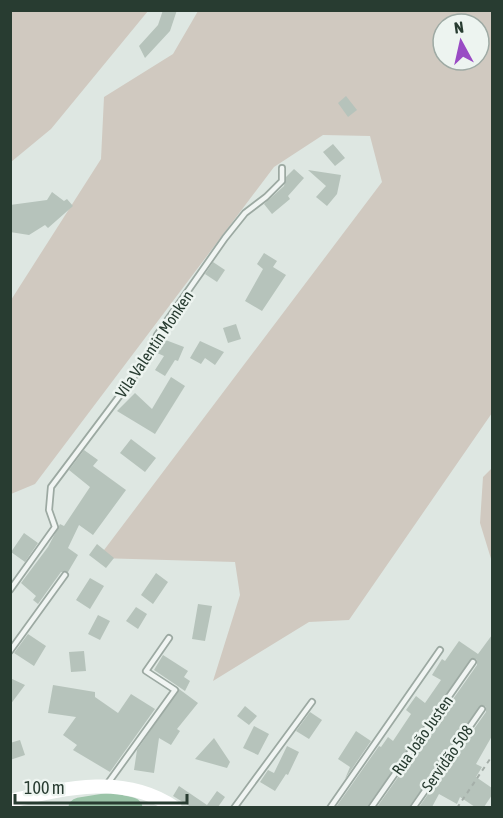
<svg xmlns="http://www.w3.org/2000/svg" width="503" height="818" font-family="'Asap Condensed',sans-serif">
  <rect width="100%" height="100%" fill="#dee7e2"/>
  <!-- green -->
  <path fill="#d0c9c0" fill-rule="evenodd" d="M 11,10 L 148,11 L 51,129 L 11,162 Z
    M 198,11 L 492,11 L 492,413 L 349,620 L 309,622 L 213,681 L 240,595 L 235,562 L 98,558 L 382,182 L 370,136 L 323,135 L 274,167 L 35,484 L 11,494 L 11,300 L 101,159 L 104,97 L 173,54 ZM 443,24 L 479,24 L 479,60 L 443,60 Z
    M 492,468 L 492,562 L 480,523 L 483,477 Z"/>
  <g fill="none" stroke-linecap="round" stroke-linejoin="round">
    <!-- river -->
    <path stroke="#9bc4a8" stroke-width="21" d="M 79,808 L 110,803 L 132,808"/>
  </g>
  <!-- building -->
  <path fill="#b6c3bb" d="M 163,10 L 177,10 L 170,31 L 145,58 L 139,46 L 158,25 Z
    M 346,96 L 357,110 L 348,117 L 338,103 Z
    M 333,144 L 345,158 L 335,166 L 323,152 Z
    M 294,169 L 304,178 L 288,196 L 290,199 L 272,214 L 264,204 L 284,186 L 286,177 Z
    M 308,170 L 341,175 L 337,194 L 327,206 L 316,197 L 326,186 Z
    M 52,192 L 64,201 L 67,199 L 73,206 L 48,228 L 45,225 L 29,235 L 10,232 L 10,205 L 47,200 Z
    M 264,253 L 277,261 L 273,267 L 286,275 L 262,311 L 245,301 L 263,269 L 257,264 Z
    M 213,262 L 225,270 L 217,282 L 205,274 Z
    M 236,324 L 241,339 L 228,343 L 223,328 Z
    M 163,339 L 184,347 L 178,361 L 175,360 L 165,376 L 155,370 L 164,356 L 157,353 Z
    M 200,341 L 224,352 L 215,365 L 205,358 L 201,364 L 190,358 Z
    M 171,377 L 185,386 L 155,434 L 117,411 L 135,393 L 152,409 Z
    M 131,439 L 156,458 L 145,472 L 120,453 Z
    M 84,450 L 98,460 L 93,466 L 126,490 L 93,535 L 79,525 L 68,548 L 78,555 L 68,572 L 61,572 L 38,604 L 33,600 L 36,596 L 21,583 L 48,547 L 60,524 L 64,526 L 90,487 L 69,470 Z
    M 24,533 L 38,543 L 25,562 L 11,552 Z
    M 97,544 L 114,558 L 106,568 L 89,555 Z
    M 156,573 L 168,582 L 153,604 L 141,595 Z
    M 90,578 L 104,586 L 90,609 L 76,600 Z
    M 198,604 L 212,606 L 205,641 L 192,639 Z
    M 136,607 L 147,614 L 138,629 L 126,621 Z
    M 98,615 L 110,621 L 100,640 L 88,634 Z
    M 28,634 L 46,646 L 34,666 L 14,653 Z
    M 492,635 L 492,736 L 476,764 L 482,767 L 476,777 L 492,788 L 492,795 L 484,807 L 475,807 L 460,797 L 457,804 L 439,794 L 432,807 L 419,807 L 486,712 L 486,707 L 482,705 L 409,807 L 377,807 L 477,665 L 477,660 L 473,658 L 367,807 L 336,807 L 379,746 L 381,747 L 388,737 L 393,741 L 411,714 L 406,710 L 416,696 L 425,703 L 441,680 L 432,675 L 442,659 L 445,661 L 459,641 L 478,654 Z
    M 84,651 L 86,671 L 71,672 L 69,652 Z
    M 163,655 L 188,671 L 184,677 L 190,681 L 185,691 L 154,670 Z
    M 10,678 L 25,685 L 10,705 Z
    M 53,685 L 95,692 L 95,697 L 118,713 L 131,694 L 155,709 L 110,772 L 73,750 L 77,745 L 63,735 L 76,717 L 48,713 Z
    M 179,689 L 198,703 L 177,729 L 180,731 L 171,745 L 159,738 L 154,773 L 134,770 L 137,750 Z
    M 245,706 L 257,716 L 249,725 L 237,716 Z
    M 310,712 L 322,720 L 309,739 L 296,731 Z
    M 254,726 L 269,734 L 258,755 L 243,748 Z
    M 356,731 L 371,741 L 345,779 L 350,767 L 338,759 Z
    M 214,738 L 230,762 L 227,768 L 195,759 Z
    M 20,740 L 25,755 L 10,760 L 10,743 Z
    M 287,746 L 299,752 L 288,775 L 286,774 L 275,791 L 260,782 L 268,770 L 274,773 Z
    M 179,786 L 207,805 L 217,791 L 225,797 L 218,807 L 191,807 L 173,796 Z"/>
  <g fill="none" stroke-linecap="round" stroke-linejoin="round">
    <defs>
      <path id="lane" d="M 10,590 L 55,527 L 49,510 L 51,487 L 145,362 L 157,335 L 225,238 L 245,213 L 266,197 L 282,181 L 282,168
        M 10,651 L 65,575
        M 108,783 L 175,690 L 146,671 L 169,638
        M 234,808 L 312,702
        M 330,808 L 440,650
        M 371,808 L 473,662
        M 413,808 L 482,709"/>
    </defs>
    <!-- lane casing -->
    <use href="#lane" stroke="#9ca9a2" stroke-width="8"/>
    <!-- path -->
    <path stroke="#a5afa9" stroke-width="2" stroke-dasharray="4.5 4.5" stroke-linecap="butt" d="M 457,808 L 492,756"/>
    <!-- lane -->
    <use href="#lane" stroke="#f1f5f3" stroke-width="4.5"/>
    <!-- secondary -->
    <path stroke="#fff" stroke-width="14" d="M 10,801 C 65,788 125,773 175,808"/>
  </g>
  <g text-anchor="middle" stroke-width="5" stroke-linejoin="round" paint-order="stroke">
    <!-- street labels -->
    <g font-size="16" fill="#283c31" stroke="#edf4f0">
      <text transform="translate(154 344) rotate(-56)" y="6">Vila Valentin Monken</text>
      <text transform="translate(422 735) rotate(-55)" y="6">Rua João Justen</text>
      <text transform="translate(447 758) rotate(-55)" y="6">Servidão 508</text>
    </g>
  </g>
  <!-- border -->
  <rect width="503" height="818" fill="none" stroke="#283c31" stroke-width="24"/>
  <!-- north arrow -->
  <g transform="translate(461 42) rotate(352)"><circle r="28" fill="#edf4f0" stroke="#9eaaa4" stroke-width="1.5"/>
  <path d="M0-4.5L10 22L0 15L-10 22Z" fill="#994bc4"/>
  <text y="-9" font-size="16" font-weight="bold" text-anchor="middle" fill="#283c31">N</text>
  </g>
  <!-- scale -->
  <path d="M15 794v9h172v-9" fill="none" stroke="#283c31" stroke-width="3"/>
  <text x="24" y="794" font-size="18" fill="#283c31" stroke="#edf4f0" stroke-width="4.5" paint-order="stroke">100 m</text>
</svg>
